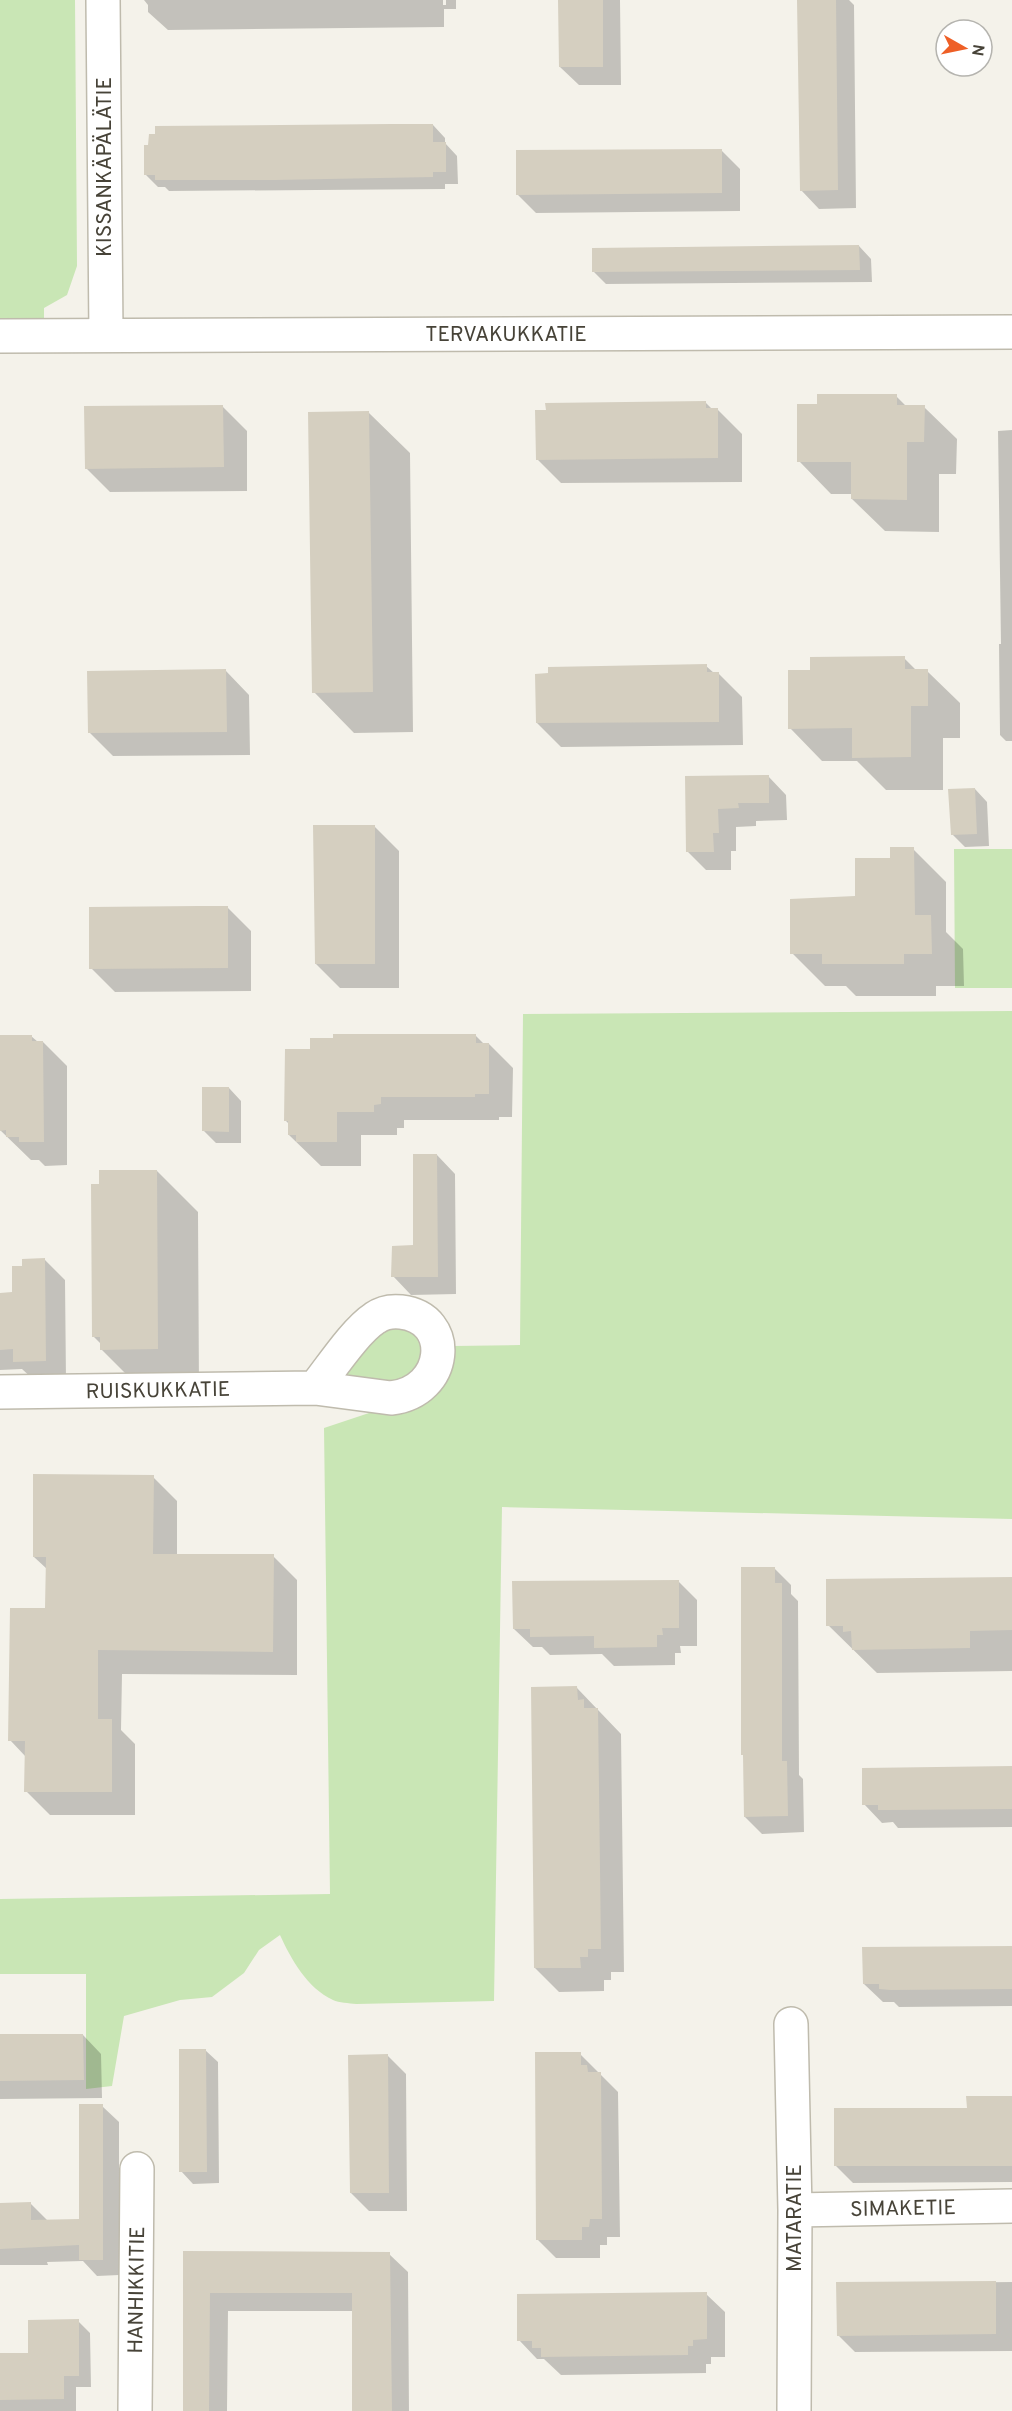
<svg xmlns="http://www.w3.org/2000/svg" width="1012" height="2411" font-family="Overpass,sans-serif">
  <rect width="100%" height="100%" fill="#f4f2ea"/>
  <!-- green -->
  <path fill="#c9e6b5" d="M 0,0 L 75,0 L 77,266 L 67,295 L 44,308 L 44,319 L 0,319 Z
    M 954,849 L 1012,849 L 1012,988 L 955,988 Z
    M 1012,1011 L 1012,1519 L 502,1507 L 494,2001 L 356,2004 C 349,2003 339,2003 333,2000 C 307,1988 291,1959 280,1935 L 259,1950 L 244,1973 L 212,1997 L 180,2000 L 124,2016 L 112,2086 L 86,2089 L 86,1974 L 0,1974 L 0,1899 L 330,1894 L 324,1428 L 381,1409 L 452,1360 L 454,1346 L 520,1345 L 523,1014 Z
    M 393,1326 L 414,1332 L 422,1344 C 421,1349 422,1358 420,1363 C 409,1393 368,1380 345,1377 L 347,1371 L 379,1333 Z"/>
  <!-- shadow -->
  <path fill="#0003" d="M 144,0 L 443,0 L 443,5 L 446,5 L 446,0 L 456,0 L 456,9 L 444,9 L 444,27 L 168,30 L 148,12 L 148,5 Z
    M 560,0 L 620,0 L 621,85 L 579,85 L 560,67 Z
    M 799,0 L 849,0 L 854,5 L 856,208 L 819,209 L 801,190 Z
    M 433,125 L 445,138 L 445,143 L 457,156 L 458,184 L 445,184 L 445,189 L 169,191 L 165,187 L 158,187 L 146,175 L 150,146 Z
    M 721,150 L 740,169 L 740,211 L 536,213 L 517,194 Z
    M 859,246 L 871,259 L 872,282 L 606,284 L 594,272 Z
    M 896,396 L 907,407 L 924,407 L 957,439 L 956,474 L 939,474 L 939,532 L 885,531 L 852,499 L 852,494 L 831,494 L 799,461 L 818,406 Z
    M 705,402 L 713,410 L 718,410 L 742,434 L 742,482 L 561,483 L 537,459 Z
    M 223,407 L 247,431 L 247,491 L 110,492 L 86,468 Z
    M 369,413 L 410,453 L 413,732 L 354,733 L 314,692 Z
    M 1012,430 L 1012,741 L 1006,741 L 1000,735 L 999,644 L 1001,644 L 998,431 Z
    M 904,658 L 917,671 L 927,671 L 960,703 L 960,738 L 943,738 L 943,790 L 886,790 L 857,761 L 822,761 L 790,728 L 811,671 Z
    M 706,666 L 714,673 L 718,673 L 742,697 L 743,745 L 561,747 L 537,723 Z
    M 226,671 L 249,695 L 250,755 L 113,756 L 89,732 Z
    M 768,776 L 786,795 L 787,820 L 756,821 L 756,826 L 736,827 L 736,851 L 731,851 L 731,870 L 706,870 L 687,851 L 686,778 Z
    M 975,789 L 987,802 L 989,846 L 965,847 L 952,834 Z
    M 375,827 L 399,851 L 399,988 L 340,988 L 316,964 Z
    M 913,849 L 946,882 L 946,932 L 963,949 L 964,986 L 936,986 L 936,996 L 856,996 L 846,986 L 825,986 L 792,953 Z
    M 227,907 L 251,931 L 251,991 L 115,992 L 91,968 Z
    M 31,1036 L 38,1042 L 43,1042 L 67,1066 L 67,1165 L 45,1166 L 39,1160 L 31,1160 L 0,1130 L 0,1037 Z
    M 476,1036 L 484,1044 L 489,1044 L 513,1068 L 512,1117 L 499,1117 L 499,1120 L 404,1120 L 404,1128 L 397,1128 L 397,1135 L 361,1135 L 361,1166 L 321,1166 L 289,1135 L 289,1124 L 285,1120 L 311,1050 Z
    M 229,1088 L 241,1101 L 241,1143 L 216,1143 L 204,1131 Z
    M 437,1155 L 455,1174 L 456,1294 L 411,1295 L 393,1276 L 415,1247 Z
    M 157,1171 L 198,1212 L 199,1390 L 142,1390 L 101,1349 L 101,1344 L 93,1336 Z
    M 45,1260 L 65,1280 L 66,1381 L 35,1381 L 22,1369 L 0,1370 L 0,1294 L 14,1294 L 23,1267 Z
    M 153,1477 L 177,1501 L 177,1555 L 273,1556 L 297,1580 L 297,1675 L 122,1674 L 121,1730 L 135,1744 L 135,1815 L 50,1815 L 26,1791 L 26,1757 L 10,1740 L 46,1610 L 47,1569 L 34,1557 Z
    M 774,1568 L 791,1585 L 791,1594 L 798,1601 L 799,1775 L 803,1779 L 804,1832 L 762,1834 L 745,1817 Z
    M 1012,1578 L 1012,1671 L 877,1673 L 828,1625 Z
    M 678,1581 L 697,1600 L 697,1646 L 680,1646 L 681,1653 L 675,1653 L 675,1665 L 614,1666 L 602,1654 L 550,1655 L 542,1647 L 533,1647 L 514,1629 Z
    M 577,1688 L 621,1734 L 624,1972 L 611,1972 L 611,1980 L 604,1980 L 604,1991 L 559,1992 L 535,1968 Z
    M 1012,1768 L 1012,1827 L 898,1828 L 893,1822 L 882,1823 L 864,1804 Z
    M 1012,1947 L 1012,2006 L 899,2007 L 894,2002 L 883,2002 L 864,1984 Z
    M 83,2035 L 101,2054 L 102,2098 L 0,2099 L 0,2036 Z
    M 205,2050 L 218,2062 L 219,2183 L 193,2184 L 181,2171 Z
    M 580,2054 L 618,2092 L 620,2237 L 607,2237 L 607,2245 L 600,2245 L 600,2258 L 556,2258 L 538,2240 Z
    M 388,2056 L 406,2074 L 407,2211 L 369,2211 L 351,2193 Z
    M 102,2106 L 119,2122 L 119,2275 L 97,2276 L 83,2261 L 47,2262 L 48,2265 L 0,2265 L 0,2204 L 31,2204 L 48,2221 L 81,2221 Z
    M 1012,2109 L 1012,2182 L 853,2183 L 836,2166 Z
    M 184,2253 L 389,2254 L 408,2272 L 409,2411 L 354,2411 L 354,2311 L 228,2311 L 227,2411 L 184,2411 Z
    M 1012,2282 L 1012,2351 L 855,2352 L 838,2335 L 838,2284 Z
    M 706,2294 L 725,2312 L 725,2357 L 711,2357 L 711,2364 L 706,2364 L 706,2373 L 561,2375 L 544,2359 L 537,2359 L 519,2340 Z
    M 78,2321 L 90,2333 L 91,2387 L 76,2387 L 76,2411 L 0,2411 L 0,2355 L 30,2355 Z"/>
  <!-- building -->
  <path fill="#d5cfc0" d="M 558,0 L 603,0 L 603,67 L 559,67 Z
    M 797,0 L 836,0 L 838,190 L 800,191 Z
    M 391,124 L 433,124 L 433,142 L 446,142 L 446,172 L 433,172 L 433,177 L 275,180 L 155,180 L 155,175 L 144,175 L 144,145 L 148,145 L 149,134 L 155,134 L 155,126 Z
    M 722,149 L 722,193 L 516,195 L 516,150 Z
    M 859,245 L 860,270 L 592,272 L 592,248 Z
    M 817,394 L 897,394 L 897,405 L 925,405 L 924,442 L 907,442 L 907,500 L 851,499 L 851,462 L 797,462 L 797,404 L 817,404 Z
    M 706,401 L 706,408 L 718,408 L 718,458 L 536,460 L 535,410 L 546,410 L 545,403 Z
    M 223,405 L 224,467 L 85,469 L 84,406 Z
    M 369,411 L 373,692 L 312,693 L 308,412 Z
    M 905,656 L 905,669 L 928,669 L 928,706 L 911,706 L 911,757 L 852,758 L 852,728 L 788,729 L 788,670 L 810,670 L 810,657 Z
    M 707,664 L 707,672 L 719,672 L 719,722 L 536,723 L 535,674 L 548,673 L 548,667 Z
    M 226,669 L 227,732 L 88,733 L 87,671 Z
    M 769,775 L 769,803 L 738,803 L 739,808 L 718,809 L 719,833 L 713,833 L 714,852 L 686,852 L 685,776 Z
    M 975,788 L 977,834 L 951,835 L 948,789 Z
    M 313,825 L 375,825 L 375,964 L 315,964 Z
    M 890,847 L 914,847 L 915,915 L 931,915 L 932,954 L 904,954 L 904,964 L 822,964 L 822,954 L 790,954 L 790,899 L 855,896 L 855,858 L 890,858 Z
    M 198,906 L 228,906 L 228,968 L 89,969 L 89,907 Z
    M 333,1034 L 476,1034 L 476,1043 L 489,1043 L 489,1094 L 475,1094 L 475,1097 L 381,1097 L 381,1104 L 374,1105 L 374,1112 L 337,1112 L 337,1142 L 296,1142 L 296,1135 L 288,1135 L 288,1121 L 284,1121 L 285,1049 L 310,1049 L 310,1038 L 333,1038 Z
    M 0,1035 L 32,1035 L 32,1041 L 43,1041 L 44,1142 L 19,1142 L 19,1137 L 6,1137 L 6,1130 L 0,1131 Z
    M 202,1087 L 229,1087 L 229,1132 L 202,1131 Z
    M 413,1154 L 437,1154 L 438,1277 L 391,1277 L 392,1246 L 413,1245 Z
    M 99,1170 L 157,1170 L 158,1349 L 100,1350 L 100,1337 L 92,1337 L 91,1184 L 99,1184 Z
    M 45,1258 L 46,1361 L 13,1362 L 13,1349 L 0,1350 L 0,1293 L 12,1292 L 12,1266 L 22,1266 L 22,1259 Z
    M 33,1474 L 154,1475 L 153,1554 L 274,1554 L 273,1652 L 98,1650 L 98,1719 L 112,1719 L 112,1792 L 24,1792 L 25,1741 L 8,1741 L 10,1608 L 45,1608 L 46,1557 L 33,1557 Z
    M 741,1567 L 775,1567 L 775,1583 L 782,1583 L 782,1761 L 787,1761 L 788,1816 L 744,1817 L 743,1755 L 741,1755 Z
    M 1012,1577 L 1012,1630 L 970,1631 L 970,1648 L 852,1650 L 851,1631 L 843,1632 L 843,1626 L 826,1626 L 826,1579 Z
    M 679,1580 L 679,1628 L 662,1628 L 663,1635 L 657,1635 L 657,1647 L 594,1648 L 594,1636 L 530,1637 L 530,1629 L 513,1629 L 512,1581 Z
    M 577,1686 L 578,1700 L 584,1699 L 584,1708 L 598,1708 L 601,1949 L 588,1949 L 588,1957 L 580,1957 L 581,1968 L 534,1968 L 531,1687 Z
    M 1012,1766 L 1012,1809 L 890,1810 L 878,1810 L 878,1805 L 862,1805 L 862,1768 Z
    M 1012,1946 L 1012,1989 L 891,1990 L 879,1989 L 879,1984 L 863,1984 L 862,1947 Z
    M 0,2034 L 83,2034 L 84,2080 L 0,2081 Z
    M 179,2049 L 206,2049 L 207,2172 L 179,2172 Z
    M 535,2052 L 581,2052 L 581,2065 L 587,2065 L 588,2072 L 601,2072 L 602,2219 L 590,2219 L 589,2227 L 582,2227 L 582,2240 L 536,2240 Z
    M 388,2054 L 389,2193 L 350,2193 L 348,2055 Z
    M 966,2096 L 1012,2096 L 1012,2166 L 834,2166 L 834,2108 L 967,2108 Z
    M 79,2104 L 103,2104 L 103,2260 L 79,2260 L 79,2245 L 0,2249 L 0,2203 L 31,2202 L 31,2220 L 79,2219 Z
    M 183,2251 L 390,2252 L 392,2411 L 352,2411 L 352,2293 L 210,2293 L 209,2411 L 183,2411 Z
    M 996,2281 L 996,2334 L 837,2336 L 836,2282 Z
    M 707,2292 L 707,2339 L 693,2340 L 693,2346 L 688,2346 L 688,2355 L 541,2357 L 541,2348 L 532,2348 L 532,2341 L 517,2341 L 517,2294 Z
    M 79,2319 L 79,2376 L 64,2376 L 64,2399 L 0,2400 L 0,2353 L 28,2353 L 28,2320 Z"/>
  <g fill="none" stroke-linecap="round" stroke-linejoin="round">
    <defs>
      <path id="minor" d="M 103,0 L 106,334
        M 0,336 L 1012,332
        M 0,1392 L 315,1388 L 391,1398 C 448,1392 455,1318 401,1312 C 392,1311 382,1313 375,1318 C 355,1331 331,1368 315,1388
        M 791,2024 L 795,2210 L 794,2411
        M 795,2210 L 1012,2206
        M 135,2411 L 137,2169"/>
    </defs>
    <!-- minor casing -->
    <use href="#minor" stroke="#bfbbad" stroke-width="36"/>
    <!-- minor -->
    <use href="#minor" stroke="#fff" stroke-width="33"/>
  </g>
  <g text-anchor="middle" stroke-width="6" stroke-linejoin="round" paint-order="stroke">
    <!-- street labels -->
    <g font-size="21" fill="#474338" stroke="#fff">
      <text transform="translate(104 167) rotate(-90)" y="7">KISSANKÄPÄLÄTIE</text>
      <text x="506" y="341">TERVAKUKKATIE</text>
      <text transform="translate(158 1390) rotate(-1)" y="7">RUISKUKKATIE</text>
      <text transform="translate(903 2208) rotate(-1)" y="7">SIMAKETIE</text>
      <text transform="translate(794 2218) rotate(-90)" y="7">MATARATIE</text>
      <text transform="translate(136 2290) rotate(-89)" y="7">HANHIKKITIE</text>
    </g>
  </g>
  <!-- north arrow -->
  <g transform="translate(964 48) rotate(99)"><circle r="28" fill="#ffffff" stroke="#b5b4af" stroke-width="1.5"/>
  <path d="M0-4.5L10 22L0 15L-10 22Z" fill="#ee5f26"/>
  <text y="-9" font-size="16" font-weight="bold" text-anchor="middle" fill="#474338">N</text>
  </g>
</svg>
